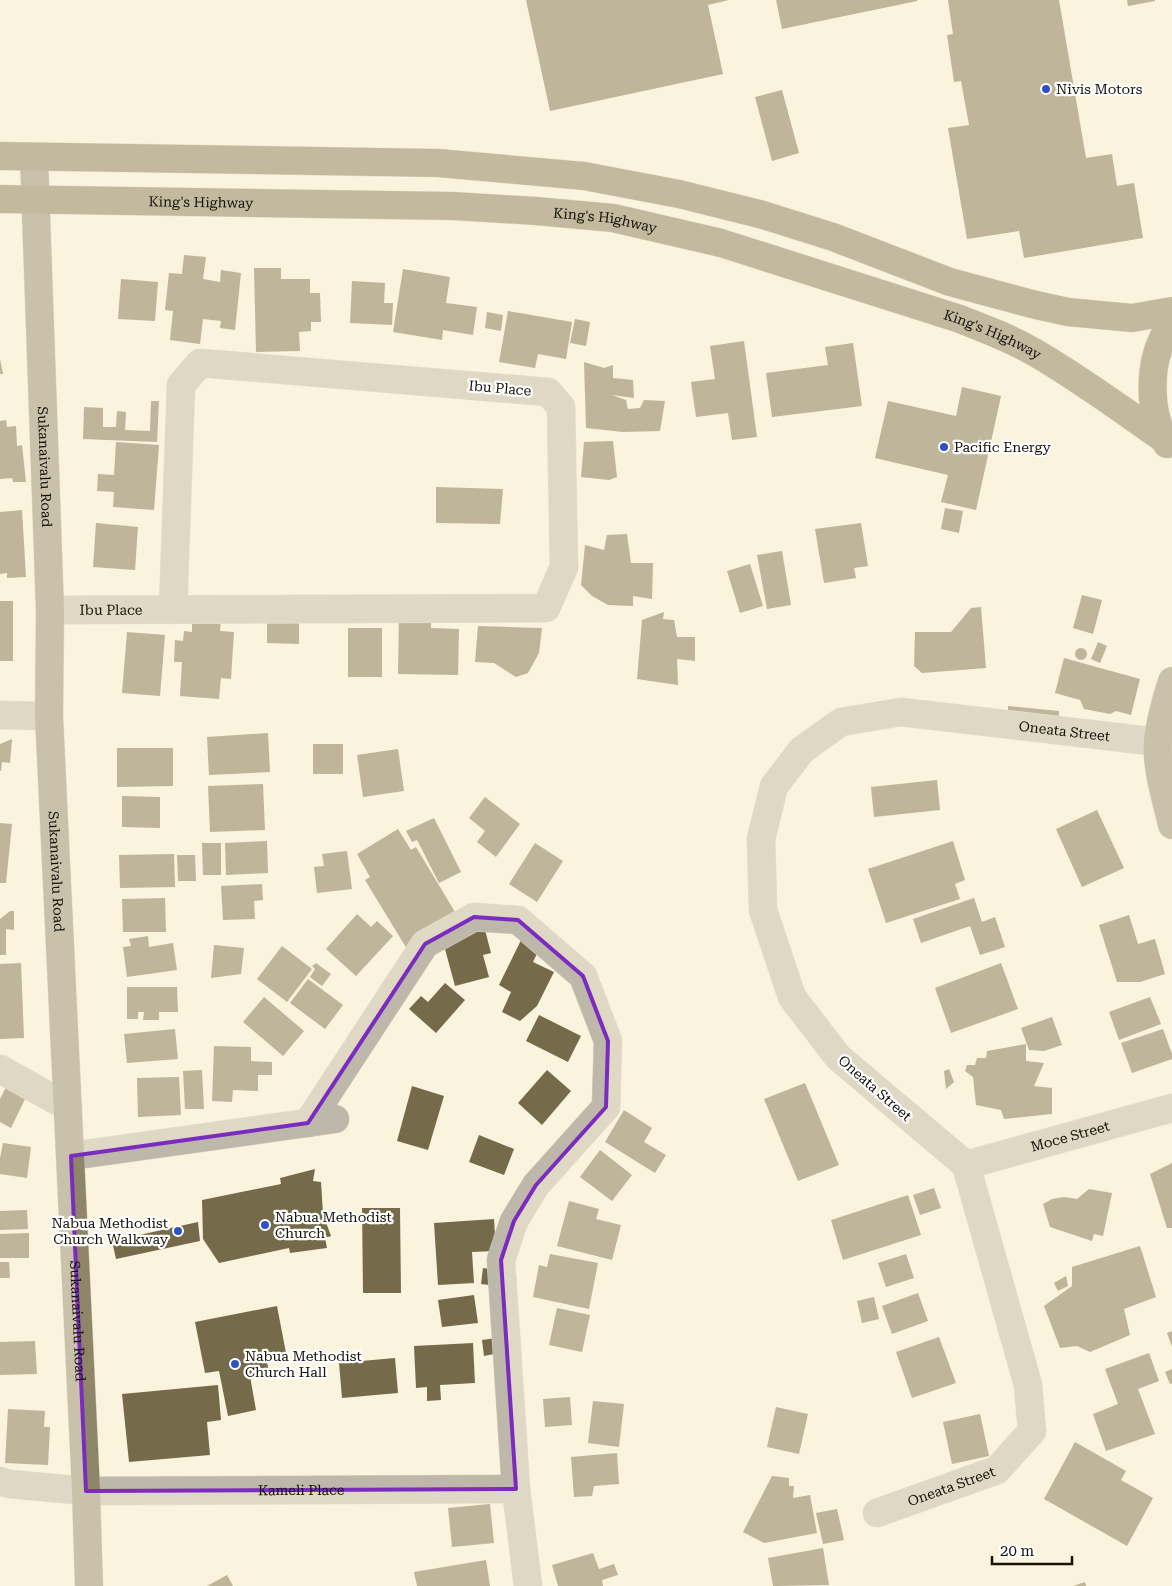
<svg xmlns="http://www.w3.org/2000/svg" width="1172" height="1586" font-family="'Roboto Serif',serif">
  <rect width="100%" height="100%" fill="#faf3dd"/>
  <!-- building -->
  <path fill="#756b4b" d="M 526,0 L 729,0 L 708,5 L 723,74 L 550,111 Z
    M 776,0 L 917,0 L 917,1 L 782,29 Z
    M 948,0 L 1059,0 L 1086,158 L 1112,154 L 1117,186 L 1134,183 L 1143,238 L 1024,258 L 1019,231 L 967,239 L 948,128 L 969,125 L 961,81 L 954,82 L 947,35 L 953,34 Z
    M 1127,0 L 1155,0 L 1155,1 L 1128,6 Z
    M 782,90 L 799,153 L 772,161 L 755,97 Z
    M 184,255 L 206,257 L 203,279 L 220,282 L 221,270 L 241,273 L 235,330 L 220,328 L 221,321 L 203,319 L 200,344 L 170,340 L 173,311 L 165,310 L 169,273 L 182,274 Z
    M 254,268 L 281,268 L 281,279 L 310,279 L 310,293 L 320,293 L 321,322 L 311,322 L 311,331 L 299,332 L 300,351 L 256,352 Z
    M 403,269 L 450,277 L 446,303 L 477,307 L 473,335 L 443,330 L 442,340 L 393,332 Z
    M 121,279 L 158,282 L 155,321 L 118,319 Z
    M 352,281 L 385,283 L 384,303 L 393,303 L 392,325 L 350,323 Z
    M 508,311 L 572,322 L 566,359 L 538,354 L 535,368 L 499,362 Z
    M 487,312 L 503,315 L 501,331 L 485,328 Z
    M 575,319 L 590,322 L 586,346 L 570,343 Z
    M 744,341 L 757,437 L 732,440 L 728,413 L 696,417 L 691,382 L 715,379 L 710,346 Z
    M 853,343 L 862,406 L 772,417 L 766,373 L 828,365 L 825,347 Z
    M 0,359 L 3,374 L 0,374 Z
    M 584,362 L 604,368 L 613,365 L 613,378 L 633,380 L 634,398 L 612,395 L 626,400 L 628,409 L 640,408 L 644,400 L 665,401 L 660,431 L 623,432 L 586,428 Z
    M 962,387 L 1001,396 L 976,510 L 941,502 L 948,475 L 875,458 L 888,401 L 956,416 Z
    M 151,401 L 159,401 L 157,442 L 83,439 L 84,407 L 103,408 L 103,427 L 116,427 L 117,411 L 126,412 L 125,430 L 150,431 Z
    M 6,420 L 7,427 L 16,426 L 17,446 L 22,445 L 26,482 L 13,482 L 12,478 L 0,479 L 0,421 Z
    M 613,441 L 617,477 L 609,480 L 581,477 L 584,442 Z
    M 116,442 L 159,445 L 154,510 L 113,507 L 114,492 L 97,491 L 98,474 L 114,475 Z
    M 436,487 L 503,489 L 500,524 L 436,523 Z
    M 945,508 L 963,511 L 959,533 L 941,529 Z
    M 22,510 L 26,577 L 7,578 L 7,573 L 0,574 L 0,512 Z
    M 96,523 L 138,527 L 135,570 L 93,567 Z
    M 861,523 L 868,566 L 854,568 L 856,578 L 824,583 L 815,529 Z
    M 627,534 L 631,563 L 653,563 L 652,599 L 633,596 L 633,606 L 608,605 L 592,596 L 581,585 L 585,545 L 604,550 L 607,535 Z
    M 782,551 L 791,605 L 767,609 L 757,555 Z
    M 750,564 L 763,606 L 740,613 L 727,571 Z
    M 1082,595 L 1102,600 L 1093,634 L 1073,628 Z
    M 0,601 L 13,601 L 13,661 L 0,661 Z
    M 981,607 L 986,668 L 922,673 L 914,666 L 915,632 L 951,632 L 971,608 Z
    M 664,612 L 663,619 L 674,620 L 677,637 L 695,637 L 695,661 L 677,659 L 678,685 L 637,679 L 642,620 Z
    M 299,614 L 299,644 L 267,643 L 267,615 Z
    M 399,614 L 431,615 L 431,628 L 459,629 L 458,675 L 398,674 Z
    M 192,618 L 221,619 L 220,631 L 234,632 L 231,679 L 221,678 L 219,699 L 180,696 L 182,662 L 174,662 L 175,640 L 183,641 L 184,631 L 192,632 Z
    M 478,626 L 542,628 L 539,653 L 528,673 L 516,677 L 494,663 L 475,662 Z
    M 348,628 L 382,628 L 382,677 L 348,677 Z
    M 127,632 L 165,635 L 160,696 L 122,693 Z
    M 1098,642 L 1107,646 L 1100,663 L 1091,659 Z
    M1075 654a6 6 0 1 1 12 0a6 6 0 1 1-12 0Z
    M 1064,658 L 1140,679 L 1131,715 L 1116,711 L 1110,714 L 1084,709 L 1080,700 L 1055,693 Z
    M 1008,706 L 1059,711 L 1059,723 L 1008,719 Z
    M 268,733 L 270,772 L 209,775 L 207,737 Z
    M 12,739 L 10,763 L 2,762 L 1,771 L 0,771 L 0,744 Z
    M 313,744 L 343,744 L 343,774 L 313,774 Z
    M 117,748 L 173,748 L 173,786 L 117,787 Z
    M 398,749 L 404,791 L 363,797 L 357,755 Z
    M 937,780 L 940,810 L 874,817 L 871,787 Z
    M 263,784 L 265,830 L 210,832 L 208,786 Z
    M 122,796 L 160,797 L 160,828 L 122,827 Z
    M 485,797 L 520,824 L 496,857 L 477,842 L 485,831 L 469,818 Z
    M 1097,810 L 1124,868 L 1082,887 L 1056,829 Z
    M 434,818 L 461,872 L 439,883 L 417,840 L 412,842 L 406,831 Z
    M 0,823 L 12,824 L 6,883 L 0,883 Z
    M 398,829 L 411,850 L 416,847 L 461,922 L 410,954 L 365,880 L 370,877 L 357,854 Z
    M 267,841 L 268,873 L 226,875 L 225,843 Z
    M 953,841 L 965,880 L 955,884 L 960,899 L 886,923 L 868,869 Z
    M 202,843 L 221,843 L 221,875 L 203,875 Z
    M 535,843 L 563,861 L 537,902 L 509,884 Z
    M 347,851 L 352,889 L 317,893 L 314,867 L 324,866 L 322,854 Z
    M 174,854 L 175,887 L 120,888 L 119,855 Z
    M 177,855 L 195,855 L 196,881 L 178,881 Z
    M 262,884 L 263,900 L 254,901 L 255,919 L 223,920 L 221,886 Z
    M 165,898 L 166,932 L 123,932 L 122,899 Z
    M 974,898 L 982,922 L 995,917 L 1005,947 L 980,955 L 970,926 L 921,943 L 913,919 Z
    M 10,911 L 14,911 L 14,930 L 6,929 L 6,955 L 0,955 L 0,919 Z
    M 357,914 L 371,927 L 377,921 L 393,936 L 356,976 L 326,949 Z
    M 1129,915 L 1138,944 L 1155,939 L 1165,974 L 1140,982 L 1117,982 L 1099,925 Z
    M 484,926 L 491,953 L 483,955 L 489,977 L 455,986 L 442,938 Z
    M 148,936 L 149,947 L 173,943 L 177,970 L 127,977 L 123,947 L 131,946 L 129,939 Z
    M 523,936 L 541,945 L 533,962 L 554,972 L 537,1006 L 520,1021 L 502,1012 L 511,992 L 499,985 Z
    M 214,945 L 244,948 L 241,974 L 211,978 Z
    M 282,946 L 312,969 L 287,1002 L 257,979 Z
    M 21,963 L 24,1038 L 0,1039 L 0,964 Z
    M 316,963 L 331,974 L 322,986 L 310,977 L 315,969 L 312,966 Z
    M 1001,963 L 1018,1009 L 951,1033 L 935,988 Z
    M 308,979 L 343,1005 L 325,1029 L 290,1003 Z
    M 445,983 L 465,1000 L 436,1033 L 409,1009 L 421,996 L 428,1002 Z
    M 127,987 L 177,987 L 178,1012 L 159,1012 L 159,1020 L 143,1020 L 144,1012 L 138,1012 L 138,1019 L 127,1019 Z
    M 264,997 L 304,1031 L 283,1056 L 243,1022 Z
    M 1150,997 L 1161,1024 L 1119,1040 L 1109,1012 Z
    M 539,1015 L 581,1036 L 568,1062 L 526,1041 Z
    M 1052,1017 L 1062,1045 L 1044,1051 L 1029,1050 L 1021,1028 Z
    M 175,1029 L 178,1059 L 127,1063 L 124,1034 Z
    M 1163,1029 L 1172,1054 L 1172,1059 L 1132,1073 L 1121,1043 Z
    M 1026,1044 L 1026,1061 L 1044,1063 L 1034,1086 L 1052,1088 L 1052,1114 L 1004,1119 L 1001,1110 L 976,1105 L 973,1077 L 965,1071 L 967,1065 L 975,1065 L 977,1058 L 986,1058 L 987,1051 Z
    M 214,1046 L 251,1047 L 251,1061 L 272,1062 L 272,1075 L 258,1075 L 258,1091 L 233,1090 L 232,1102 L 212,1101 Z
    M 949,1069 L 954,1082 L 946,1089 L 944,1071 Z
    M 202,1070 L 204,1109 L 185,1109 L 183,1071 Z
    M 547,1070 L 571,1091 L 542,1125 L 518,1103 Z
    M 179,1077 L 181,1115 L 138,1117 L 137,1078 Z
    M 805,1083 L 839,1165 L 798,1181 L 764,1099 Z
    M 412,1086 L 444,1096 L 428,1150 L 397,1141 Z
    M 6,1087 L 26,1097 L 11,1128 L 0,1122 L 0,1099 Z
    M 624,1110 L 652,1128 L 644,1142 L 666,1155 L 655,1173 L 605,1142 Z
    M 479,1135 L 514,1149 L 504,1175 L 469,1162 Z
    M 3,1143 L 31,1147 L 27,1178 L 0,1174 L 0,1158 Z
    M 600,1150 L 632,1175 L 612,1201 L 580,1177 Z
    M 1172,1163 L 1172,1228 L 1167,1228 L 1150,1174 Z
    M 315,1169 L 313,1181 L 321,1182 L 323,1214 L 331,1236 L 325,1238 L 327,1248 L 290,1253 L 289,1248 L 219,1263 L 203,1239 L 202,1200 L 281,1184 L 280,1178 Z
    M 934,1188 L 941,1208 L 920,1215 L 913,1195 Z
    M 1089,1189 L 1112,1193 L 1103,1236 L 1094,1234 L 1092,1241 L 1050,1227 L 1043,1204 L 1052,1199 L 1064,1197 L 1077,1199 Z
    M 908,1195 L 921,1235 L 843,1260 L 831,1220 Z
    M 569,1201 L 599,1209 L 596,1219 L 621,1225 L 612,1260 L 557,1246 Z
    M 362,1208 L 400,1208 L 401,1293 L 363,1293 Z
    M 27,1210 L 28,1229 L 0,1230 L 0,1211 Z
    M 494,1219 L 496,1251 L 472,1252 L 474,1283 L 438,1285 L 434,1223 Z
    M 198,1222 L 200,1241 L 116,1259 L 112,1241 Z
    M 29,1233 L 29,1258 L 0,1258 L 0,1234 Z
    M 1140,1246 L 1156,1297 L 1124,1309 L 1130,1335 L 1090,1352 L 1077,1346 L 1060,1348 L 1044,1306 L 1072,1286 L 1072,1267 Z
    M 550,1254 L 598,1263 L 589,1309 L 533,1297 L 539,1265 L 547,1267 Z
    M 906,1254 L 914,1278 L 886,1287 L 878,1263 Z
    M 0,1262 L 9,1262 L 10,1278 L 0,1278 Z
    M 483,1268 L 499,1270 L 497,1286 L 481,1284 Z
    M 1066,1276 L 1068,1286 L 1058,1291 L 1054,1283 Z
    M 918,1293 L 928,1321 L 892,1334 L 882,1306 Z
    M 474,1295 L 478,1323 L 442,1327 L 438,1300 Z
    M 874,1297 L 879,1319 L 862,1323 L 857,1301 Z
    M 277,1306 L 286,1353 L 266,1356 L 269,1373 L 250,1376 L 256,1410 L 228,1416 L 219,1371 L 205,1373 L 195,1322 Z
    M 557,1308 L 590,1315 L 582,1352 L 549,1345 Z
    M 1172,1331 L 1172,1347 L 1167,1333 Z
    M 939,1337 L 956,1383 L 912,1398 L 896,1352 Z
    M 496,1338 L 494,1354 L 484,1356 L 482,1340 Z
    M 35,1341 L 37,1374 L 0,1375 L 0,1342 Z
    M 473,1343 L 475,1383 L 440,1385 L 441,1400 L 427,1401 L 427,1387 L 416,1388 L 414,1346 Z
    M 1149,1353 L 1159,1381 L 1138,1389 L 1155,1434 L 1106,1451 L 1093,1414 L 1118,1404 L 1105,1369 Z
    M 395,1358 L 398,1393 L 342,1398 L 339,1363 Z
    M 1172,1369 L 1172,1383 L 1170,1384 L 1165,1372 Z
    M 218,1385 L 221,1420 L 207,1422 L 210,1455 L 129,1462 L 122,1394 Z
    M 570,1397 L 572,1425 L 545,1427 L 543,1399 Z
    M 593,1401 L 624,1404 L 619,1447 L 588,1443 Z
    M 776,1407 L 808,1414 L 799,1454 L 767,1447 Z
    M 8,1409 L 45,1411 L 44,1427 L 50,1427 L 48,1465 L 5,1463 Z
    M 980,1414 L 989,1456 L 952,1464 L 943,1422 Z
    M 1075,1442 L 1126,1471 L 1121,1480 L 1153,1498 L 1127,1546 L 1044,1499 Z
    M 617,1453 L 619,1484 L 594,1486 L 592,1496 L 574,1497 L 571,1457 Z
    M 772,1476 L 789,1478 L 789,1486 L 794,1486 L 793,1498 L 810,1495 L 817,1533 L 764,1543 L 743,1532 Z
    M 490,1504 L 494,1543 L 452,1547 L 448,1508 Z
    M 837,1509 L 844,1540 L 823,1544 L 816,1513 Z
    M 823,1548 L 829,1585 L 773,1586 L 768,1558 Z
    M 593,1553 L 599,1569 L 614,1564 L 618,1575 L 602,1580 L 603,1586 L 558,1586 L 552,1565 Z
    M 486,1560 L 490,1586 L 417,1586 L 414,1572 Z
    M 227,1575 L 233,1586 L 207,1586 Z
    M 1085,1582 L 1086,1586 L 1073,1586 Z"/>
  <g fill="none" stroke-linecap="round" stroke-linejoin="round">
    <defs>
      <g id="minor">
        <path id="s1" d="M 50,610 L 546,608 L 564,567 L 561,407 L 548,392 L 200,363 L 181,385 L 173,610"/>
        <path d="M 0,715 L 49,716"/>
        <path d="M 0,1069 L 68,1107"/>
        <path d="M 308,1123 L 425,944 L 474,917 L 518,920 L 583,976 L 608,1041 L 606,1107 L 536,1185 L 514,1221 L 501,1260 L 516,1489 L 528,1586"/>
        <path d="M 71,1156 L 335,1119"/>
        <path id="s2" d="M 966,1165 L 1172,1108"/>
        <path id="s3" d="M 0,1481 L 9,1484 L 86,1491 L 516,1489"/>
        <path id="s4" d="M 877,1513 L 997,1470 L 1032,1431 L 1028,1385 L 966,1165 L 838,1057 L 792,997 L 763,910 L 761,839 L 774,786 L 802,750 L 841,722 L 901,712 L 1158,742"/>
      </g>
      <g id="major">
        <path id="s5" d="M 34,157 L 50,610 L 49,716 L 86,1491 L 89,1586"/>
        <path d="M 1172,681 C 1166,700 1160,720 1158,741 C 1156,769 1166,798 1172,825"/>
      </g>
      <g id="highway">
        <path d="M 0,156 L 438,163 L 584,176 L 679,194 L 763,215 L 833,237 L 950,282 L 1036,305 L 1068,312 L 1132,318 L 1172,311"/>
        <path id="s6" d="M 0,199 L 453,206 L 536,211 L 613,218 L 721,243 L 957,318 C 983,328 1010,338 1034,352 C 1079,378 1121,409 1164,439"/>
        <path d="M 1167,444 C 1149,415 1148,368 1163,338 C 1165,333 1169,329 1172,325"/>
      </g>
    </defs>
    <!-- minor casing -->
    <use href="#minor" stroke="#d5cfbb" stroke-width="29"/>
    <!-- major casing -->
    <use href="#major" stroke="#d5cfbb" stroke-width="29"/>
    <!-- highway casing -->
    <use href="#highway" stroke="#d5cfbb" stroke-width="29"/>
    <!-- minor -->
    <use href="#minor" stroke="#bdb8a9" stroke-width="28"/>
    <!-- major -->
    <use href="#major" stroke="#8f866a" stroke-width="28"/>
    <!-- highway -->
    <use href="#highway" stroke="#7e7454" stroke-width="28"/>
  </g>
  <!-- marked area -->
  <path d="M0 0H1172V1586H0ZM 474,917 L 518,920 L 583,976 L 608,1041 L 606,1107 L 536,1185 L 514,1221 L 501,1260 L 516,1489 L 86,1491 L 71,1156 L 308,1123 L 425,944 Z" fill="#faf3dd" fill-opacity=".55" fill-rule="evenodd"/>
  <path fill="none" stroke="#7b2cbf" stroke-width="4" stroke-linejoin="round" d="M 474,917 L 518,920 L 583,976 L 608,1041 L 606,1107 L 536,1185 L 514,1221 L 501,1260 L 516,1489 L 86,1491 L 71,1156 L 308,1123 L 425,944 Z"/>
  <!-- markers -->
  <g fill="#3051c1" stroke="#fff" stroke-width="2">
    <circle cx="1046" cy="89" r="5"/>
    <circle cx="944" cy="447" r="5"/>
    <circle cx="265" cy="1225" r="5"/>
    <circle cx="178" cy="1231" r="5"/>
    <circle cx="235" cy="1364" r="5"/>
  </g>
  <g text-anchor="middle" stroke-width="4.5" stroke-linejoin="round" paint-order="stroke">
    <!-- poi labels -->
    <g font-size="14" fill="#14120a" stroke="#fff" text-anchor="start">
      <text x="1056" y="94">Nivis Motors</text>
      <text x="954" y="452">Pacific Energy</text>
      <text x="275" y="1222">Nabua Methodist<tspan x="275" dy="16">Church</tspan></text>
      <text x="168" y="1228" text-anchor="end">Nabua Methodist<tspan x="168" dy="16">Church Walkway</tspan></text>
      <text x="245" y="1361">Nabua Methodist<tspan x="245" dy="16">Church Hall</tspan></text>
    </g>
    <!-- street labels -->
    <g font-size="14" fill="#14120a" stroke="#fff">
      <text dy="5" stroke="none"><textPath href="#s6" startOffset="201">King's Highway</textPath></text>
      <text dy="5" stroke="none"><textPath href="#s6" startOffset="606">King's Highway</textPath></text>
      <text dy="5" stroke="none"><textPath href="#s6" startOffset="1011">King's Highway</textPath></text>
      <text transform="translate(500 388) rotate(5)" y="5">Ibu Place</text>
      <text dy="5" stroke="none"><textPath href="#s5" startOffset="310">Sukanaivalu Road</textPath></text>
      <text dy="5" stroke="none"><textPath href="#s1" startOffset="61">Ibu Place</textPath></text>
      <text dy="5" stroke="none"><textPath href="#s4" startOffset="1234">Oneata Street</textPath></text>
      <text dy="5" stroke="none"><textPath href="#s5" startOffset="715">Sukanaivalu Road</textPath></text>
      <text transform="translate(875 1088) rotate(41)" y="5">Oneata Street</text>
      <text dy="5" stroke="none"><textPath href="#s2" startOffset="108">Moce Street</textPath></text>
      <text dy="5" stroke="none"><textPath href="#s5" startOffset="1165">Sukanaivalu Road</textPath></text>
      <text dy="5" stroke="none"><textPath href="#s4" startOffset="79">Oneata Street</textPath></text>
      <text dy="5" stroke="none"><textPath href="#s3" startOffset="302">Kameli Place</textPath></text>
    </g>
  </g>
  <!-- scale -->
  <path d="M992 1556v8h80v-8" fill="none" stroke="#14120a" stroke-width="2.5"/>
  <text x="1000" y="1556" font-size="15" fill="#14120a" stroke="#ffffff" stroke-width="4" paint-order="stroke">20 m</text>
</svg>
